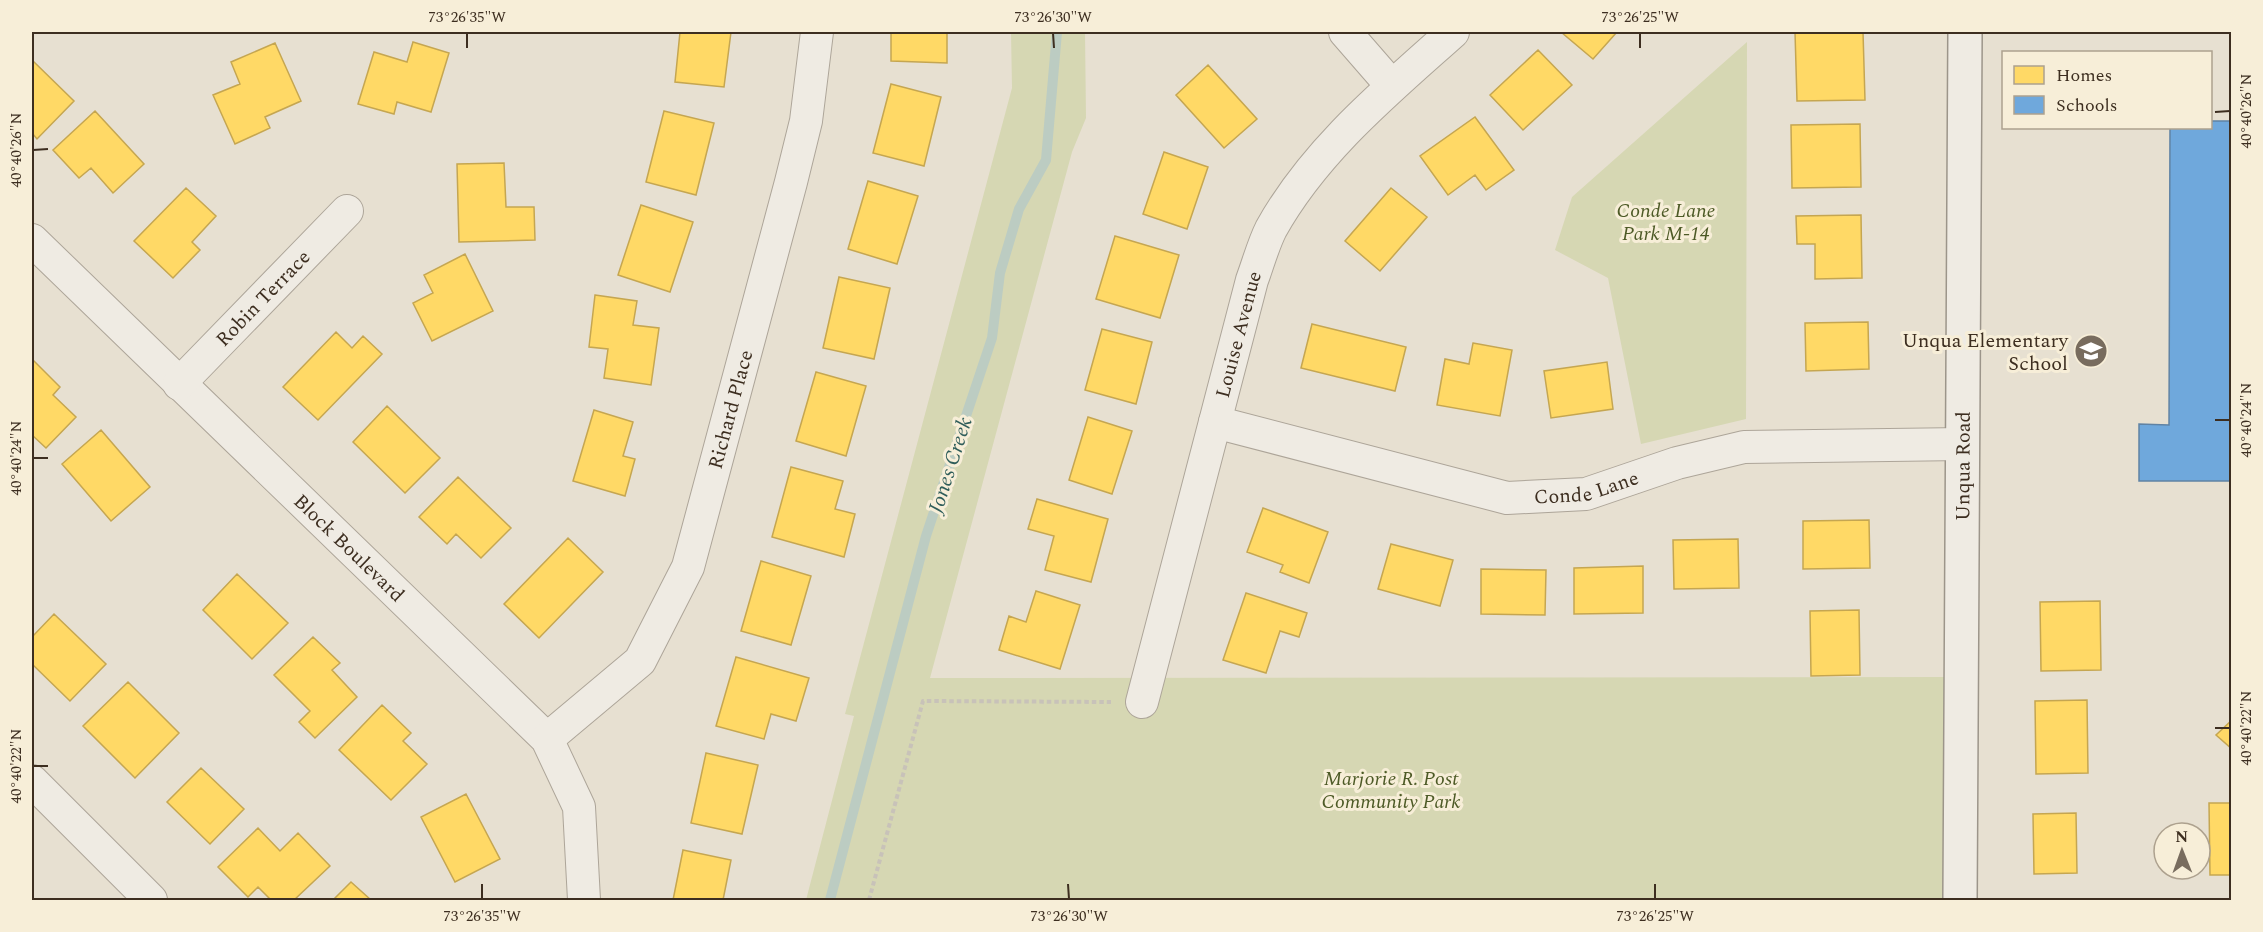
<svg xmlns="http://www.w3.org/2000/svg" width="2263" height="932" font-family="Spectral,serif">
  <rect width="100%" height="100%" fill="#e7e0d1"/>
  <!-- green -->
  <path fill="#d6d7b3" d="M 1011,32 L 1085,32 L 1086,118 L 1072,152 L 930,678 L 1947,677 L 1946,900 L 806,900 L 854,716 L 845,714 L 1012,88 Z
    M 1747,42 L 1746,419 L 1641,444 L 1608,278 L 1555,250 L 1572,197 Z"/>
  <!-- homes -->
  <path fill="#ffd966" stroke="#c5a651" stroke-width="1.5" d="M 680,32 L 731,32 L 724,87 L 675,82 Z
    M 891,32 L 947,32 L 947,63 L 891,61 Z
    M 1561,32 L 1617,32 L 1593,59 Z
    M 1795,32 L 1863,32 L 1865,100 L 1797,101 Z
    M 413,42 L 449,53 L 431,112 L 397,102 L 394,114 L 358,104 L 374,52 L 407,62 Z
    M 275,43 L 301,101 L 265,117 L 270,128 L 235,144 L 213,95 L 240,84 L 231,62 Z
    M 1538,50 L 1572,85 L 1523,130 L 1490,95 Z
    M 32,60 L 74,101 L 37,139 L 32,133 Z
    M 1208,65 L 1257,119 L 1224,148 L 1176,95 Z
    M 891,84 L 941,97 L 924,166 L 873,153 Z
    M 95,111 L 144,164 L 113,193 L 91,168 L 79,178 L 53,150 Z
    M 664,111 L 714,123 L 696,195 L 646,182 Z
    M 1475,117 L 1514,170 L 1486,190 L 1475,175 L 1448,195 L 1420,156 Z
    M 1860,124 L 1861,187 L 1792,188 L 1791,125 Z
    M 1164,152 L 1208,167 L 1187,229 L 1143,214 Z
    M 504,163 L 506,207 L 534,207 L 535,240 L 459,242 L 457,164 Z
    M 868,181 L 918,196 L 897,264 L 848,249 Z
    M 186,188 L 216,216 L 192,242 L 200,250 L 173,278 L 134,241 Z
    M 1391,188 L 1427,217 L 1380,271 L 1345,241 Z
    M 641,205 L 693,222 L 670,292 L 618,275 Z
    M 1861,215 L 1862,278 L 1815,279 L 1815,244 L 1797,244 L 1796,216 Z
    M 1115,236 L 1179,255 L 1160,318 L 1096,299 Z
    M 465,254 L 493,311 L 432,341 L 413,303 L 433,293 L 424,275 Z
    M 839,277 L 890,288 L 874,359 L 823,348 Z
    M 595,295 L 637,301 L 633,325 L 659,328 L 651,385 L 604,378 L 608,349 L 589,347 Z
    M 1868,322 L 1869,369 L 1806,371 L 1805,323 Z
    M 1312,324 L 1406,347 L 1395,391 L 1301,368 Z
    M 1102,329 L 1152,342 L 1136,404 L 1085,390 Z
    M 336,332 L 352,348 L 363,336 L 382,354 L 318,420 L 283,387 Z
    M 1473,343 L 1512,350 L 1500,416 L 1437,405 L 1445,359 L 1469,364 Z
    M 32,359 L 60,387 L 53,395 L 76,417 L 46,448 L 32,435 Z
    M 1607,362 L 1613,409 L 1551,418 L 1544,371 Z
    M 816,372 L 866,386 L 846,456 L 796,441 Z
    M 387,406 L 440,458 L 405,493 L 353,442 Z
    M 594,410 L 633,422 L 623,456 L 635,459 L 625,496 L 573,481 Z
    M 1088,417 L 1132,431 L 1112,494 L 1069,480 Z
    M 101,430 L 150,487 L 111,521 L 62,464 Z
    M 791,467 L 843,481 L 835,509 L 855,514 L 844,557 L 772,537 Z
    M 458,477 L 511,528 L 481,558 L 456,534 L 447,544 L 419,517 Z
    M 1037,499 L 1108,519 L 1091,582 L 1045,570 L 1054,536 L 1028,529 Z
    M 1263,508 L 1328,532 L 1309,583 L 1280,572 L 1283,565 L 1247,552 Z
    M 1869,520 L 1870,568 L 1803,569 L 1803,521 Z
    M 568,538 L 603,572 L 539,638 L 504,604 Z
    M 1738,539 L 1739,588 L 1674,589 L 1673,540 Z
    M 1391,544 L 1453,560 L 1440,606 L 1378,589 Z
    M 761,561 L 811,576 L 791,645 L 741,631 Z
    M 1643,566 L 1643,613 L 1574,614 L 1574,568 Z
    M 1481,569 L 1546,570 L 1545,615 L 1481,614 Z
    M 237,574 L 288,623 L 252,659 L 203,610 Z
    M 1036,591 L 1080,605 L 1060,669 L 999,650 L 1009,616 L 1026,622 Z
    M 1246,593 L 1307,613 L 1299,637 L 1280,631 L 1266,673 L 1223,660 Z
    M 2100,601 L 2101,670 L 2041,671 L 2040,602 Z
    M 1859,610 L 1860,675 L 1811,676 L 1810,611 Z
    M 54,614 L 106,664 L 70,701 L 32,664 L 32,637 Z
    M 313,637 L 340,663 L 332,670 L 357,697 L 315,738 L 299,722 L 310,711 L 274,675 Z
    M 736,657 L 809,678 L 796,721 L 771,714 L 764,739 L 716,726 Z
    M 128,682 L 179,733 L 135,778 L 83,726 Z
    M 2087,700 L 2088,773 L 2036,774 L 2035,701 Z
    M 382,705 L 411,733 L 403,741 L 427,764 L 391,800 L 339,750 Z
    M 2232,720 L 2232,749 L 2216,735 Z
    M 706,753 L 758,765 L 742,834 L 691,823 Z
    M 201,768 L 244,809 L 210,844 L 167,802 Z
    M 466,794 L 500,859 L 455,882 L 421,817 Z
    M 2209,803 L 2232,803 L 2232,875 L 2210,875 Z
    M 2076,813 L 2077,873 L 2034,874 L 2033,814 Z
    M 258,828 L 280,851 L 298,833 L 330,866 L 294,900 L 271,900 L 258,887 L 248,897 L 218,867 Z
    M 683,850 L 731,860 L 723,900 L 673,900 Z
    M 351,882 L 371,900 L 333,900 Z"/>
  <!-- schools -->
  <path fill="#6fa8dc" stroke="#6083a4" stroke-width="1.5" d="M 2210,121 L 2232,121 L 2232,481 L 2139,481 L 2139,424 L 2169,425 L 2170,128 L 2210,128 Z"/>
  <g fill="none" stroke-linecap="round" stroke-linejoin="round">
    <!-- stream -->
    <path stroke="#bcccc2" stroke-width="10" d="M 830,900 L 926,536 L 992,338 L 1000,273 L 1019,209 L 1046,160 L 1057,32"/>
    <defs>
      <g id="street">
        <path d="M 1345,32 L 1392,86"/>
        <path id="s1" d="M 32,240 L 547,739 L 579,807 L 584,900"/>
        <path id="s2" d="M 179,384 L 347,211"/>
        <path id="s3" d="M 1215,422 L 1507,498 L 1586,494 L 1677,463 L 1744,447 L 1963,444"/>
        <path id="s4" d="M 1142,702 L 1252,280 C 1258,264 1263,245 1271,229 C 1315,150 1387,91 1453,32"/>
        <path id="s5" d="M 547,739 L 640,661 L 688,567 L 791,182 L 806,121 L 817,32"/>
        <path d="M 32,781 L 151,900"/>
      </g>
      <g id="secondary">
        <path id="s6" d="M 1960,900 L 1965,32"/>
      </g>
    </defs>
    <!-- street casing -->
    <use href="#street" stroke="#ada599" stroke-width="34"/>
    <!-- secondary casing -->
    <use href="#secondary" stroke="#9c958a" stroke-width="36"/>
    <!-- path -->
    <path stroke="#c8c2b9" stroke-width="4" stroke-dasharray="4.5 3" stroke-linecap="butt" d="M 869,900 L 923,701 L 1111,702"/>
    <!-- street -->
    <use href="#street" stroke="#efebe3" stroke-width="32"/>
    <!-- secondary -->
    <use href="#secondary" stroke="#efebe3" stroke-width="33"/>
  </g>
  <!-- ticks -->
  <path fill="none" stroke="#3d2e20" stroke-width="2" d="M 467,33 L 467,48M 1053,33 L 1054,48M 1640,33 L 1640,48M 2215,112 L 2230,111M 33,150 L 48,149M 2215,420 L 2230,420M 33,458 L 48,458M 2215,728 L 2230,728M 33,766 L 48,766M 482,884 L 482,899M 1068,884 L 1069,899M 1655,884 L 1655,899"/>
  <!-- icons -->
  <defs>
    <symbol id="school-disc" viewBox="-11 -11 22 22"><circle r="9.5" fill="#786c5e" stroke="#f7eed8"/><path d="M0-5L7-2L0 1L-7-2ZM-4 1L0 2.5L4 1V4Q0 6-4 4Z" fill="#fff"/></symbol>
  </defs>
  <g fill-rule="evenodd">
    <use href="#school-disc" x="2072" y="332" width="38" height="38"/>
  </g>
  <g text-anchor="middle" stroke-width="6" stroke-linejoin="round" paint-order="stroke">
    <!-- park labels -->
    <g font-size="20" font-style="italic" fill="#4d5a26" stroke="#f7eed8">
      <text x="1666" y="217">Conde Lane<tspan x="1666" dy="23">Park M-14</tspan></text>
      <text x="1391" y="785">Marjorie R. Post<tspan x="1391" dy="23">Community Park</tspan></text>
    </g>
    <!-- street labels -->
    <g font-size="20" fill="#3d2e20" stroke="#f7eed8">
      <text dy="7" stroke="none"><textPath href="#s2" startOffset="120">Robin Terrace</textPath></text>
      <text dy="7" stroke="none"><textPath href="#s4" startOffset="380">Louise Avenue</textPath></text>
      <text dy="7" stroke="none"><textPath href="#s5" startOffset="390">Richard Place</textPath></text>
      <text dy="7" stroke="none"><textPath href="#s6" startOffset="434">Unqua Road</textPath></text>
      <text dy="7" stroke="none"><textPath href="#s3" startOffset="382">Conde Lane</textPath></text>
      <text dy="7" stroke="none"><textPath href="#s1" startOffset="442">Block Boulevard</textPath></text>
    </g>
    <!-- poi labels -->
    <g font-size="20" fill="#3d2e20" stroke="#f7eed8" text-anchor="end">
      <text x="2068" y="347">Unqua Elementary<tspan x="2068" dy="23">School</tspan></text>
    </g>
    <!-- water labels -->
    <g font-size="21" font-style="italic" fill="#2f5d5a" stroke="#f7eed8">
      <text transform="translate(950 465) rotate(-72)" y="7">Jones Creek</text>
    </g>
  </g>
  <!-- border -->
  <rect width="2263" height="932" fill="none" stroke="#f7eed8" stroke-width="66"/>
  <!-- legend -->
  <rect x="2002" y="51" width="210" height="78" fill="#f7eed8" stroke="#ada18e" stroke-width="1.5"/>
  <rect x="2014" y="66" width="30" height="18" fill="#ffd966" stroke="#ada18e" stroke-width="1.5"/>
  <text x="2056" y="81" font-size="18" fill="#3d2e20">Homes</text>
  <rect x="2014" y="96" width="30" height="18" fill="#6fa8dc" stroke="#ada18e" stroke-width="1.5"/>
  <text x="2056" y="111" font-size="18" fill="#3d2e20">Schools</text>
  <!-- north arrow -->
  <g transform="translate(2182 851) rotate(359)"><circle r="28" fill="#f7eed8" stroke="#ada18e" stroke-width="1.5"/>
  <path d="M0-4.5L10 22L0 15L-10 22Z" fill="#786c5e"/>
  <text y="-9" font-size="16" font-weight="bold" text-anchor="middle" fill="#3d2e20">N</text>
  </g>
  <rect x="33" y="33" width="2197" height="866" fill="none" stroke="#3d2e20" stroke-width="2"/>
  <g font-size="15" text-anchor="middle" fill="#3d2e20">
    <text x="467" y="22">73°26'35"W</text>
    <text x="1053" y="22">73°26'30"W</text>
    <text x="1640" y="22">73°26'25"W</text>
    <text transform="translate(2246 111) rotate(-90)" y="5">40°40'26"N</text>
    <text transform="translate(16 150) rotate(-90)" y="5">40°40'26"N</text>
    <text transform="translate(2246 420) rotate(-90)" y="5">40°40'24"N</text>
    <text transform="translate(16 458) rotate(-90)" y="5">40°40'24"N</text>
    <text transform="translate(2246 728) rotate(-90)" y="5">40°40'22"N</text>
    <text transform="translate(16 766) rotate(-90)" y="5">40°40'22"N</text>
    <text x="482" y="921">73°26'35"W</text>
    <text x="1069" y="921">73°26'30"W</text>
    <text x="1655" y="921">73°26'25"W</text>
  </g>
</svg>
